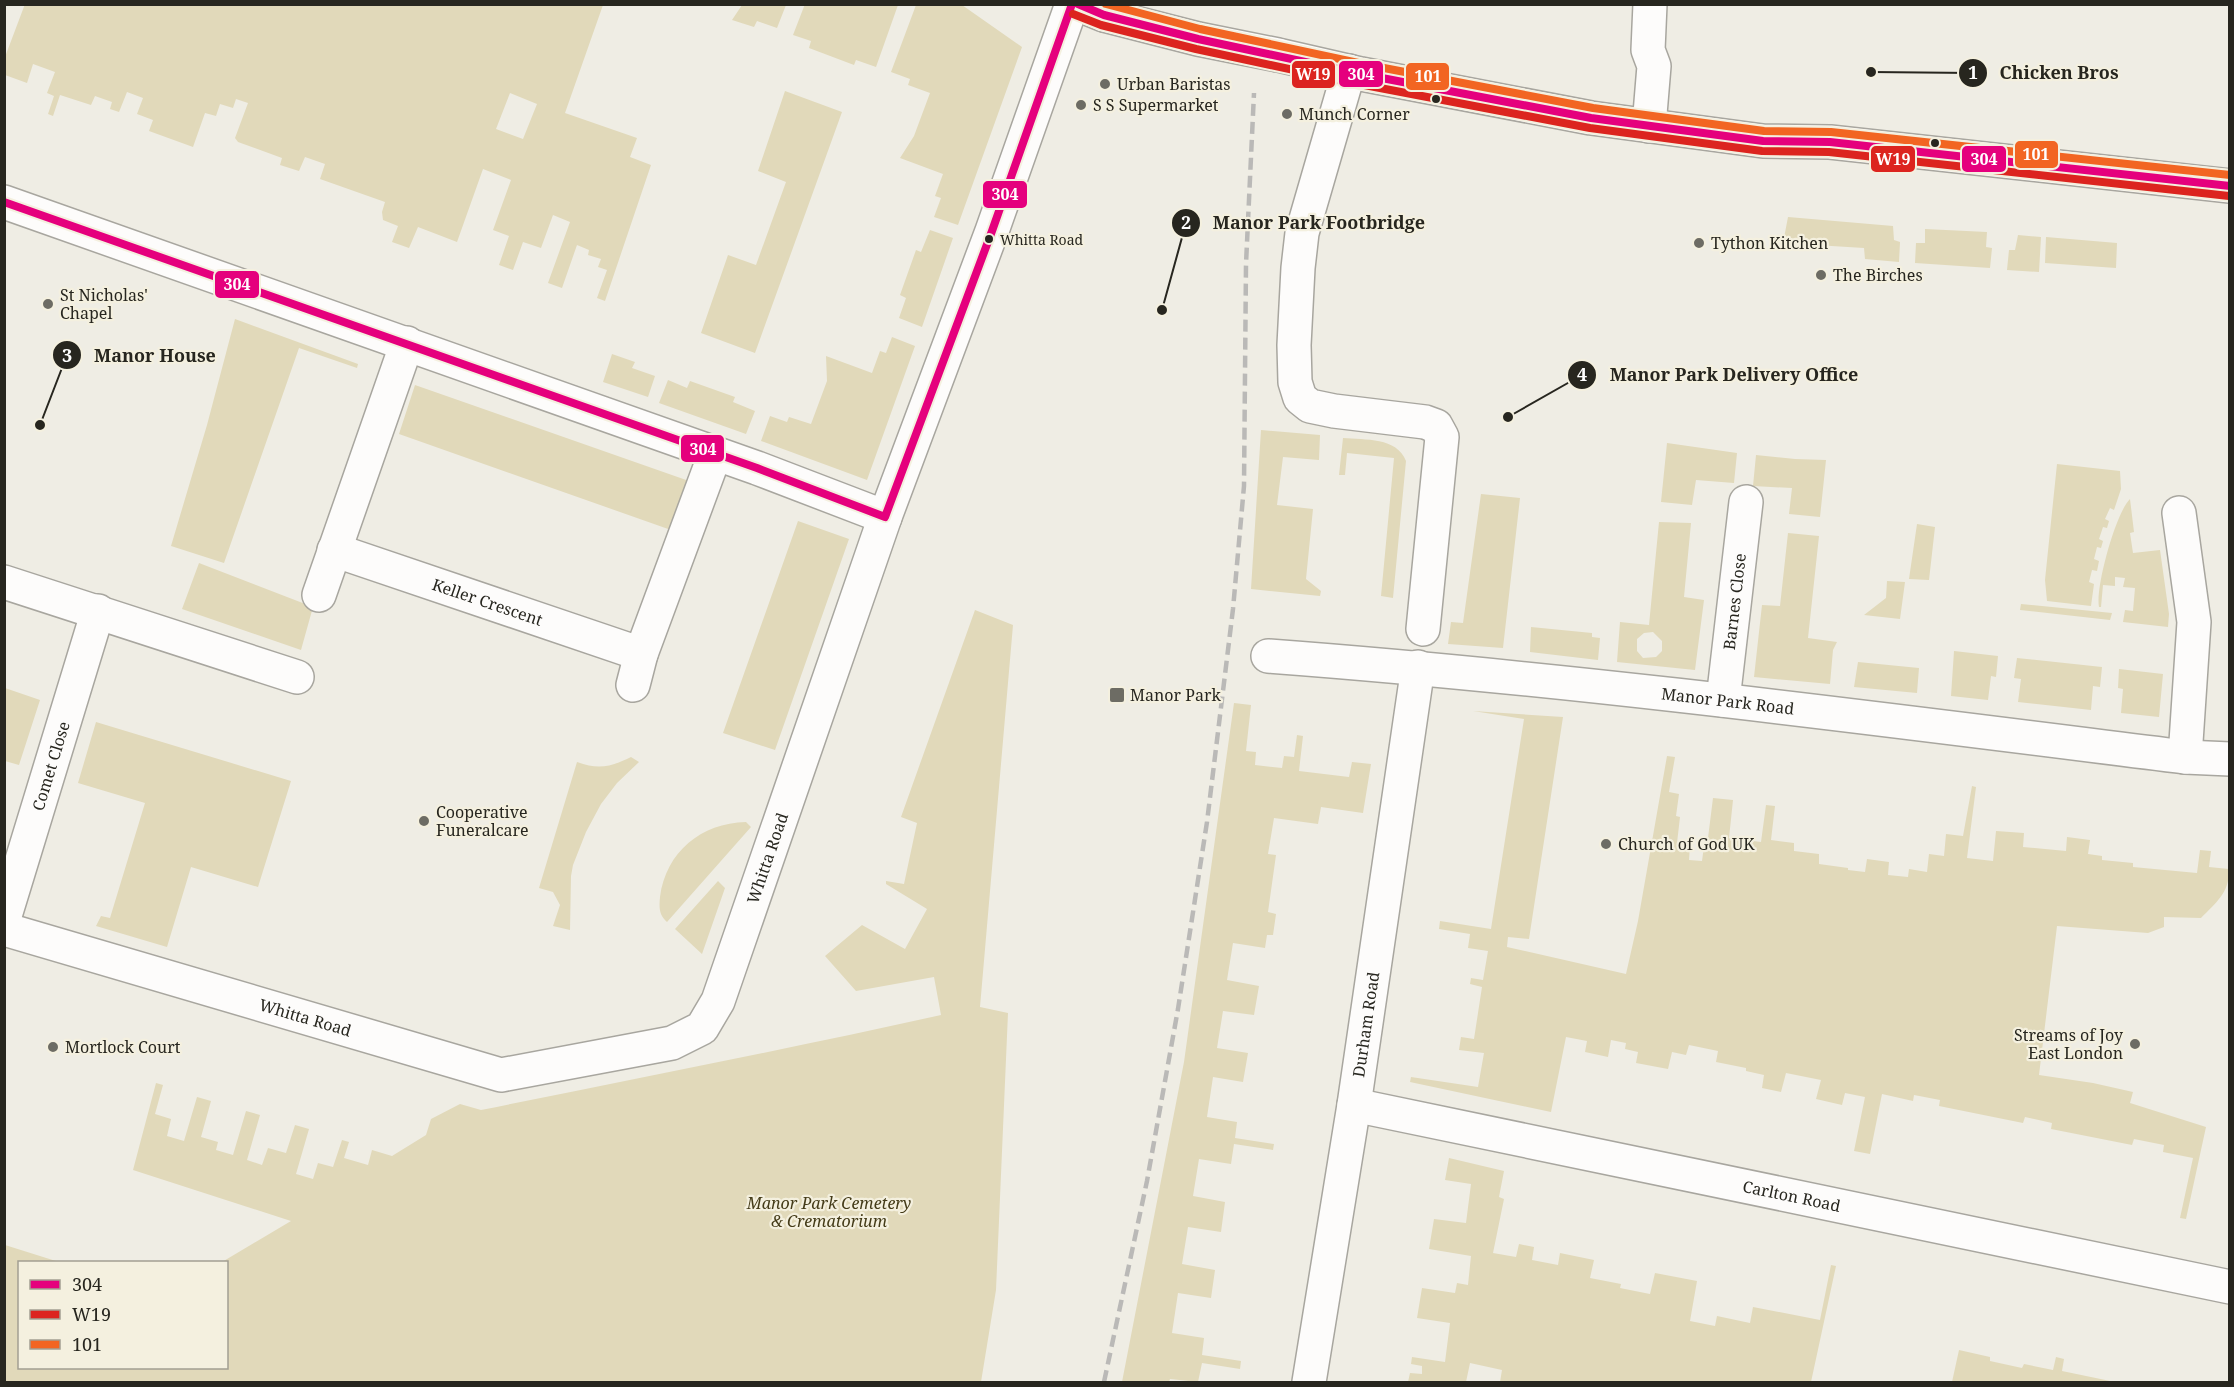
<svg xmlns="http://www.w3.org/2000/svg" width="2234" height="1387" font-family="'Noto Serif',serif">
  <rect width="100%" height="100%" fill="#efede4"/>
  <!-- green -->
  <path fill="#e1d9ba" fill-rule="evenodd" d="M 25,4 L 603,5 L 565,113 L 637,138 L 630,157 L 651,165 L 605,301 L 597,298 L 607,270 L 598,267 L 601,259 L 588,255 L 589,250 L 577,245 L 562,288 L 548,283 L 570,222 L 553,215 L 541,248 L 523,242 L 513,270 L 499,265 L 509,236 L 493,230 L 511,180 L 483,169 L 457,242 L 418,227 L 409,248 L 392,242 L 398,226 L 383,220 L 382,212 L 385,202 L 320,179 L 325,164 L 305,157 L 299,171 L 280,165 L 282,158 L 238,142 L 235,138 L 248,103 L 236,99 L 233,108 L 220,104 L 216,116 L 205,113 L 193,147 L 149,131 L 153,120 L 137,114 L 143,98 L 127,92 L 119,112 L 110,109 L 112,102 L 95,96 L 91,105 L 60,95 L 53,116 L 48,114 L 54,96 L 47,93 L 55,72 L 33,64 L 27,83 L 5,75 L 5,57 ZM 510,93 L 537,104 L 523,139 L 496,129 Z
    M 805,4 L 898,5 L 876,67 L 856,60 L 854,65 L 809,48 L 811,41 L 793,35 Z
    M 742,5 L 742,4 L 786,5 L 777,28 L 757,21 L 754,27 L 732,20 Z
    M 916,5 L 962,5 L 1022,47 L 958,225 L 934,217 L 941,198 L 935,196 L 943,174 L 900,158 L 914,136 L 930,93 L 908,85 L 910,79 L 891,72 Z
    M 785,91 L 842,112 L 755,353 L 701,333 L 728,255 L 756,265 L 786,182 L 758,171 Z
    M 1788,217 L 1893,226 L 1894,240 L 1900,242 L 1899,262 L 1865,259 L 1864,248 L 1783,243 Z
    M 1925,229 L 1987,232 L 1986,247 L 1992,248 L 1990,268 L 1915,263 L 1916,243 L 1925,243 Z
    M 930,230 L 953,238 L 922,327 L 899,318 L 906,298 L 900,295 L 916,250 L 921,252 Z
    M 2018,235 L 2041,237 L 2039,272 L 2007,270 L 2009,250 L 2015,250 Z
    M 2046,237 L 2117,243 L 2116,268 L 2045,263 Z
    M 235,319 L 358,364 L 357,368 L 299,348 L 224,563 L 171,546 L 207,425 Z
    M 892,337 L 915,346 L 867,480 L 761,441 L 770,416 L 787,422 L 789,417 L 811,424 L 827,381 L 826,356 L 872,373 L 880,351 L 886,353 Z
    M 612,354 L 635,362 L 632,368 L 655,376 L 648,397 L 603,382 Z
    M 668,380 L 687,388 L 690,381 L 735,397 L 733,402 L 755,411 L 746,434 L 659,403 Z
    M 415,385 L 689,481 L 671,530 L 399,434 Z
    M 1261,430 L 1320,435 L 1319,460 L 1283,457 L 1277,505 L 1313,509 L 1306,579 L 1321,591 L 1320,596 L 1251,589 Z
    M 1343,438 C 1365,440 1397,437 1406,461 L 1393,598 L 1381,596 L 1394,458 L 1347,453 L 1345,475 L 1339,475 Z
    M 1667,443 L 1737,453 L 1734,483 L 1696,480 L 1692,505 L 1661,502 Z
    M 1756,455 L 1795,459 L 1826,460 L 1820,517 L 1789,514 L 1792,488 L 1753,486 Z
    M 2057,464 L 2120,471 L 2121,489 L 2114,510 L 2110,508 L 2105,519 L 2109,521 L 2107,528 L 2103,527 L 2099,539 L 2103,541 L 2101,548 L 2097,547 L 2094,559 L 2099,561 L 2097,571 L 2092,570 L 2089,582 L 2094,584 L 2091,606 L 2047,601 L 2045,580 Z
    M 1481,494 L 1520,498 L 1503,648 L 1448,644 L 1451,622 L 1463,623 Z
    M 2130,499 L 2134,532 L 2130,533 L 2133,553 L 2160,550 L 2169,614 L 2168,627 L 2123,622 L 2125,610 L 2133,611 L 2135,588 L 2123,587 L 2125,578 L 2115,577 L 2115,586 L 2103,585 L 2101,607 L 2099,607 C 2095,588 2116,512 2130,499 Z
    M 798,521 L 849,539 L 775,750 L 723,733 Z
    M 1659,522 L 1691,523 L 1684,597 L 1704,600 L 1695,670 L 1617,662 L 1620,622 L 1649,625 ZM 1653,632 L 1662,641 L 1662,651 L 1656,657 L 1643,658 L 1637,651 L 1637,639 L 1644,633 Z
    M 1917,524 L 1935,527 L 1929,580 L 1909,579 Z
    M 1788,533 L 1819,536 L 1808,638 L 1837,642 L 1833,650 L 1830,684 L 1754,677 L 1762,605 L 1780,606 Z
    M 199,563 L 313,607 L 301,650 L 182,609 Z
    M 1887,581 L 1905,582 L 1900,619 L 1864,615 L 1886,598 Z
    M 2021,604 L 2112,613 L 2110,620 L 2020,610 Z
    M 975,610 L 1013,625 L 980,1007 L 1008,1013 L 996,1290 L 981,1382 L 5,1382 L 5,1245 L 59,1262 L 20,1262 L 20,1368 L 226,1368 L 226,1262 L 222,1262 L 291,1221 L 133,1170 L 156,1083 L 163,1085 L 155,1114 L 171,1119 L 167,1136 L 184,1141 L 197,1097 L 211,1101 L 201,1137 L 218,1142 L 216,1150 L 233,1155 L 246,1111 L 260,1115 L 247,1160 L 262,1165 L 268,1148 L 286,1153 L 295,1125 L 309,1129 L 296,1174 L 313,1179 L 318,1163 L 333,1167 L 342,1140 L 349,1142 L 344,1158 L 368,1165 L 372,1150 L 392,1156 L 426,1135 L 431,1119 L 460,1104 L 481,1110 C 634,1079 788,1049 941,1015 L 934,977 L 856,991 L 825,956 L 862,925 L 905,949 L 927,909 L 886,884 L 886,881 L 904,884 L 917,823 L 901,817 Z
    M 1531,627 L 1592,633 L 1592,637 L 1600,638 L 1598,660 L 1530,652 Z
    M 1954,651 L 1998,656 L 1996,677 L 1991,676 L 1988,700 L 1951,696 Z
    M 2017,658 L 2102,667 L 2100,687 L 2093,686 L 2091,710 L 2018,702 L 2021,679 L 2014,678 Z
    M 1858,662 L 1919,668 L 1917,693 L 1854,687 Z
    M 2119,669 L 2163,674 L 2159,717 L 2121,713 L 2123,689 L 2118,688 Z
    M 5,688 L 40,700 L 19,765 L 5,761 Z
    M 1234,703 L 1251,705 L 1246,751 L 1256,752 L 1255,765 L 1282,768 L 1284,756 L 1294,757 L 1297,735 L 1303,736 L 1299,771 L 1349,777 L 1352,762 L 1371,764 L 1363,813 L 1321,807 L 1318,824 L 1274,818 L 1268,854 L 1276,855 L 1268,912 L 1276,914 L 1273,935 L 1267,935 L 1265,948 L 1233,943 L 1227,980 L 1259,986 L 1254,1015 L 1223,1011 L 1217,1048 L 1248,1053 L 1243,1082 L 1213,1077 L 1207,1117 L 1237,1122 L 1235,1138 L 1274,1144 L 1273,1150 L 1234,1144 L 1231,1164 L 1199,1159 L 1193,1196 L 1225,1202 L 1221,1232 L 1188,1227 L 1182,1264 L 1215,1270 L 1211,1298 L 1178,1293 L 1172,1333 L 1204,1338 L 1202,1355 L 1241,1361 L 1240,1369 L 1202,1363 L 1198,1382 L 1170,1379 L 1169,1382 L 1122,1382 L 1184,1062 Z
    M 1473,711 L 1563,717 L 1529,939 L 1508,937 L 1507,947 L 1626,974 L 1638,921 L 1667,756 L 1675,757 L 1669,792 L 1679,794 L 1676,816 L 1680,817 L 1677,843 L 1690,845 L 1689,860 L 1702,861 L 1704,846 L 1707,846 L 1713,798 L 1733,800 L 1729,838 L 1761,842 L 1766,805 L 1775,806 L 1771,840 L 1794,843 L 1794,851 L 1819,854 L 1819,864 L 1848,868 L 1848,870 L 1865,872 L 1867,859 L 1889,862 L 1888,875 L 1908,877 L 1909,869 L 1927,872 L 1929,854 L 1944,856 L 1946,834 L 1963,836 L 1972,786 L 1976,787 L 1967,858 L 1993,861 L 1996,831 L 2024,833 L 2023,847 L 2066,851 L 2067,837 L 2090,840 L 2088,854 L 2102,856 L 2102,860 L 2133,863 L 2133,867 L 2197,873 L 2200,850 L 2211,851 L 2209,867 L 2229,869 C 2230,892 2216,903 2201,918 L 2164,917 L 2164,927 L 2148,933 L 2057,926 L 2039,1075 L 2093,1083 L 2133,1092 L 2130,1103 L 2206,1127 L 2186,1219 L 2180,1218 L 2193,1158 L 2163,1152 L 2164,1145 L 2134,1139 L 2132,1145 L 2051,1129 L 2052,1123 L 2025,1117 L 2023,1123 L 1939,1106 L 1940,1100 L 1914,1095 L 1913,1101 L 1882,1094 L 1870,1154 L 1854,1151 L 1865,1097 L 1845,1093 L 1842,1105 L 1816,1099 L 1821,1080 L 1786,1073 L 1781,1092 L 1762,1088 L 1764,1075 L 1746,1071 L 1746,1068 L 1716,1062 L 1718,1051 L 1689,1045 L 1686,1055 L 1672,1052 L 1668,1069 L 1636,1063 L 1638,1052 L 1625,1049 L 1626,1043 L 1611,1040 L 1608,1057 L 1585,1052 L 1587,1041 L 1566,1037 L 1551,1112 L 1410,1082 L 1411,1077 L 1478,1087 L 1484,1053 L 1459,1050 L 1461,1037 L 1474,1039 L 1482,987 L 1470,984 L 1471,978 L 1483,980 L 1488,951 L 1468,948 L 1470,934 L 1439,929 L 1440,921 L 1491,929 L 1524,719 Z
    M 96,722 L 291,781 L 258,887 L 191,867 L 167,947 L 96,926 L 101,916 L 110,918 L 145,803 L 78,783 Z
    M 631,757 L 639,762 L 617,783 L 601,804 L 586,832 L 573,865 L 571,876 L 570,930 L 553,926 L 560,905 L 553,892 L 539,888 L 577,762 C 599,770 610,767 631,757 Z
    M 746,822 L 751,827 L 667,922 C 659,915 659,908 660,897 C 666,852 701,823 746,822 Z
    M 718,881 L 725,888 L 702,954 L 675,929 Z
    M 1449,1158 L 1504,1171 L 1499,1197 L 1504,1199 L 1493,1253 L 1516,1257 L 1519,1244 L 1534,1247 L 1532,1260 L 1558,1265 L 1560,1253 L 1594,1260 L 1590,1278 L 1621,1284 L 1620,1288 L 1650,1294 L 1655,1273 L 1697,1281 L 1690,1321 L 1715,1326 L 1717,1316 L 1750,1323 L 1753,1307 L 1820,1320 L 1831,1265 L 1836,1266 L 1811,1382 L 1500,1382 L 1502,1370 L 1470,1363 L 1466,1382 L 1408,1382 L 1410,1373 L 1422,1374 L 1422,1366 L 1411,1364 L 1412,1357 L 1445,1362 L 1450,1323 L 1417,1318 L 1422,1288 L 1455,1293 L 1457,1283 L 1468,1285 L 1471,1256 L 1429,1249 L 1434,1219 L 1466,1223 L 1471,1184 L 1445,1180 Z
    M 1959,1350 L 1990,1357 L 1990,1361 L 2022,1368 L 2024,1364 L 2053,1370 L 2056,1357 L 2064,1359 L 2062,1371 L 2115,1382 L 1952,1382 Z"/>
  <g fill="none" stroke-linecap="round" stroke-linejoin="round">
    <defs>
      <g id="minor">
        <path d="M 1349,71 L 1302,233 L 1298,268 L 1294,345 L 1295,382 L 1300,398 L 1310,406 L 1334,411 L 1425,422 L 1436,426 L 1442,437 L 1423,629"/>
        <path d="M 1649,126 L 1654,66 L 1648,50 L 1650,4"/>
        <path d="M 4,202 L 757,468 L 885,517"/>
        <path d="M 2179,513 L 2194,622 L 2185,757"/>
        <path id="s1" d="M 334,550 L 641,654"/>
        <path d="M 4,582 L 297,677"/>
        <path d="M 319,595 L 407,343"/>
        <path id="s2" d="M 1268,656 C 1575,679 1880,719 2185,757 L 2230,759"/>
        <path d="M 633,685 L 641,654 L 715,454"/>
        <path id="s3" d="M 1723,700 L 1746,502"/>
        <path id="s4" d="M 4,919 L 98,611"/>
        <path id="s5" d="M 4,929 L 501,1075 L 672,1043 L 702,1028 L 718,1001 L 885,517 L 992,231 L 1072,4"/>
        <path id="s6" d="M 1354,1105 L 2230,1287"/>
        <path id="s7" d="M 1309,1382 L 1354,1105 L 1418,667"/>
      </g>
      <path id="primary" d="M 1077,4 L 1104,15
        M 1278,55 L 1361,74 L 1591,118 L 1763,141 L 1830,142 L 2230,186"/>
    </defs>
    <!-- minor casing -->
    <use href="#minor" stroke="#a8a69f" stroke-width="36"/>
    <!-- primary casing -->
    <use href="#primary" stroke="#a8a69f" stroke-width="36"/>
    <!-- minor -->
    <use href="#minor" stroke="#fdfcfb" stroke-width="33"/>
    <!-- primary -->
    <use href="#primary" stroke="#fdfcfb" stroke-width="33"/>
    <!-- rail -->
    <path stroke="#bab9b7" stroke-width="4.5" stroke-dasharray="12 6" stroke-linecap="butt" d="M 1104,1382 L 1147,1181 L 1178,1009 L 1207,822 L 1233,609 L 1244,486 L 1246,264 L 1254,93"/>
    <defs>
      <path id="primary-bridge" d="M 1104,15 L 1198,39 L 1278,55"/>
    </defs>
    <!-- primary-bridge casing -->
    <use href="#primary-bridge" stroke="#a8a69f" stroke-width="36" stroke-linecap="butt"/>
    <!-- primary-bridge -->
    <use href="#primary-bridge" stroke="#fdfcfb" stroke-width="33"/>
    <defs>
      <path id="bus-1" d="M 1078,4 L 1104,15 L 1198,39 L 1361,74 L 1591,118 L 1763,141 L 1830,142 L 2230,186
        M 4,202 L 757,468 L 885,517 L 992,231 L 1072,4"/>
      <path id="bus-2" d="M 1073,14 L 1101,25 L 1196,49 L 1359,84 L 1590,128 L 1762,151 L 1829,152 L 2229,196"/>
      <path id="bus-3" d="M 1106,4 L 1200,29 L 1363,64 L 1593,108 L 1764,131 L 1831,132 L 2230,175"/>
    </defs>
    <!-- bus-1 casing -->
    <use href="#bus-1" stroke="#f4f0df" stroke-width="12"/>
    <!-- bus-2 casing -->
    <use href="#bus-2" stroke="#f4f0df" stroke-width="12"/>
    <!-- bus-3 casing -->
    <use href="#bus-3" stroke="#f4f0df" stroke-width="12"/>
    <!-- bus-1 -->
    <use href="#bus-1" stroke="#e5007d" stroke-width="8"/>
    <!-- bus-2 -->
    <use href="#bus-2" stroke="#dc241f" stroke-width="8"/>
    <!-- bus-3 -->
    <use href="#bus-3" stroke="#f26522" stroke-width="8"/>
  </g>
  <!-- markers -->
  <g fill="#6d6c64" stroke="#f4f0df" stroke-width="2">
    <circle cx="1105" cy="84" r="6"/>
    <circle cx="1081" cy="105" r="6"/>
    <circle cx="1287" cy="114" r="6"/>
    <circle cx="1699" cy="243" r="6"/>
    <circle cx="1821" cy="275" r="6"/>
    <circle cx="48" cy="304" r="6"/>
    <rect x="1109" y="687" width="16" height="16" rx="3"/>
    <circle cx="424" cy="821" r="6"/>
    <circle cx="1606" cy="844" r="6"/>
    <circle cx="2135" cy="1044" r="6"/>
    <circle cx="53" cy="1047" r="6"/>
  </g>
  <g fill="#27261f" stroke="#f4f0df" stroke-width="2">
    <circle cx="1436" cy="99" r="5"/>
    <circle cx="1935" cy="143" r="5"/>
    <circle cx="989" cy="239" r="5"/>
  </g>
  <g text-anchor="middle" stroke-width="4.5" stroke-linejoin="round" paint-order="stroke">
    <!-- bus labels -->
    <g font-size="14" fill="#27261f" stroke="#f4f0df" text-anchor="start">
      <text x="1000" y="245">Whitta Road</text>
    </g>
    <!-- poi labels -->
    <g font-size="16" fill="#27261f" stroke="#f4f0df" text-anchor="start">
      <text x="1117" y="90">Urban Baristas</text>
      <text x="1093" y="111">S S Supermarket</text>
      <text x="1299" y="120">Munch Corner</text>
      <text x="1711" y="249">Tython Kitchen</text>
      <text x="1833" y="281">The Birches</text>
      <text x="60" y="301">St Nicholas'<tspan x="60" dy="18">Chapel</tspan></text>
      <text x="1130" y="701">Manor Park</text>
      <text x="436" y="818">Cooperative<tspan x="436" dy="18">Funeralcare</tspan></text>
      <text x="1618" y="850">Church of God UK</text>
      <text x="2123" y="1041" text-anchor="end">Streams of Joy<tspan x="2123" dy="18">East London</tspan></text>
      <text x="65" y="1053">Mortlock Court</text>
    </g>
    <!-- street labels -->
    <g font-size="16" fill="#27261f" stroke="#f4f0df">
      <text dy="6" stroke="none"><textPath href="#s3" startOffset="99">Barnes Close</textPath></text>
      <text dy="6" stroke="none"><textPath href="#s1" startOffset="162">Keller Crescent</textPath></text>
      <text dy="6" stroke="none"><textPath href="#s2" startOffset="462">Manor Park Road</textPath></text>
      <text dy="6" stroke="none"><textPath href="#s4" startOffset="160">Comet Close</textPath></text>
      <text dy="6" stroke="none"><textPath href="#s5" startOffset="908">Whitta Road</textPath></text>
      <text dy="6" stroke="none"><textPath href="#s5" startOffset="314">Whitta Road</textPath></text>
      <text dy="6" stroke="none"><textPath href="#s7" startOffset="362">Durham Road</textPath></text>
      <text dy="6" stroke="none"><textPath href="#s6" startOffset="447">Carlton Road</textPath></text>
    </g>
    <!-- park labels -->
    <g font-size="16" font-style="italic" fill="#443b18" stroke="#f4f0df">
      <text x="829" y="1209">Manor Park Cemetery<tspan x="829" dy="18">&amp; Crematorium</tspan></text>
    </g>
  </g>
  <!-- callouts -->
  <path fill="none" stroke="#27261f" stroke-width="2" d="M1871 72L1973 73M1162 310L1186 223M40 425L67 355M1508 417L1582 375"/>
  <g fill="#27261f" stroke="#f4f0df" stroke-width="2">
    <circle cx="1871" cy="72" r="6"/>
    <circle cx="1162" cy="310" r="6"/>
    <circle cx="40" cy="425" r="6"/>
    <circle cx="1508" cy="417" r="6"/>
    <circle cx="1973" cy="73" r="15"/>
    <circle cx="1186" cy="223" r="15"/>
    <circle cx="67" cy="355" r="15"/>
    <circle cx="1582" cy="375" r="15"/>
  </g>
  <g font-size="18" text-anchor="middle" font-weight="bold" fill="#fff">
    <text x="1973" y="79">1</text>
    <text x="1186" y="229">2</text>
    <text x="67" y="362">3</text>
    <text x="1582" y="381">4</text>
  </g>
  <g font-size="18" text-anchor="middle" font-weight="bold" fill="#27261f" stroke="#f4f0df" stroke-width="4.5" stroke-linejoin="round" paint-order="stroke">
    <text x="2059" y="79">Chicken Bros</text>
    <text x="1319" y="229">Manor Park Footbridge</text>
    <text x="155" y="362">Manor House</text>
    <text x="1734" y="381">Manor Park Delivery Office</text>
  </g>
  <g stroke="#f4f0df" stroke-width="2">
    <rect x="1338" y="60" width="46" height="28" rx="6" fill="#e5007d"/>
    <rect x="1291" y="60" width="45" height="29" rx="6" fill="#dc241f"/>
    <rect x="1405" y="62" width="45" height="29" rx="6" fill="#f26522"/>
    <rect x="2014" y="140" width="45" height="29" rx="6" fill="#f26522"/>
    <rect x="1961" y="145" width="46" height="28" rx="6" fill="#e5007d"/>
    <rect x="1870" y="145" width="46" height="28" rx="6" fill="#dc241f"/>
    <rect x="982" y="180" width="46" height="29" rx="6" fill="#e5007d"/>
    <rect x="214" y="270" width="46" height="29" rx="6" fill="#e5007d"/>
    <rect x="680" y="434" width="45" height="29" rx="6" fill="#e5007d"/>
  </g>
  <g font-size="16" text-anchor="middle" font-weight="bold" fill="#fff">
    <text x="1361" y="80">304</text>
    <text x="1313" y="80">W19</text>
    <text x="1428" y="82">101</text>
    <text x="2036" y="160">101</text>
    <text x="1984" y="165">304</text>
    <text x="1893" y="165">W19</text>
    <text x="1005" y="200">304</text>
    <text x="237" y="290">304</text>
    <text x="703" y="455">304</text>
  </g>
  <!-- border -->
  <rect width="2234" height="1387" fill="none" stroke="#27261f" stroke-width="12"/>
  <!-- legend -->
  <rect x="18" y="1261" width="210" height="108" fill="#f4f0df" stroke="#a29f92" stroke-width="1.5"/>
  <rect x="30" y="1280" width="30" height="9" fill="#e5007d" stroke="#a29f92" stroke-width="1.5"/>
  <text x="72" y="1291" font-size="18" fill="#27261f">304</text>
  <rect x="30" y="1310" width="30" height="9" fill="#dc241f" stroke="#a29f92" stroke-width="1.5"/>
  <text x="72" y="1321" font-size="18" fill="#27261f">W19</text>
  <rect x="30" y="1340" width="30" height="9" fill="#f26522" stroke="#a29f92" stroke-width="1.5"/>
  <text x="72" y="1351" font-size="18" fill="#27261f">101</text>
</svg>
